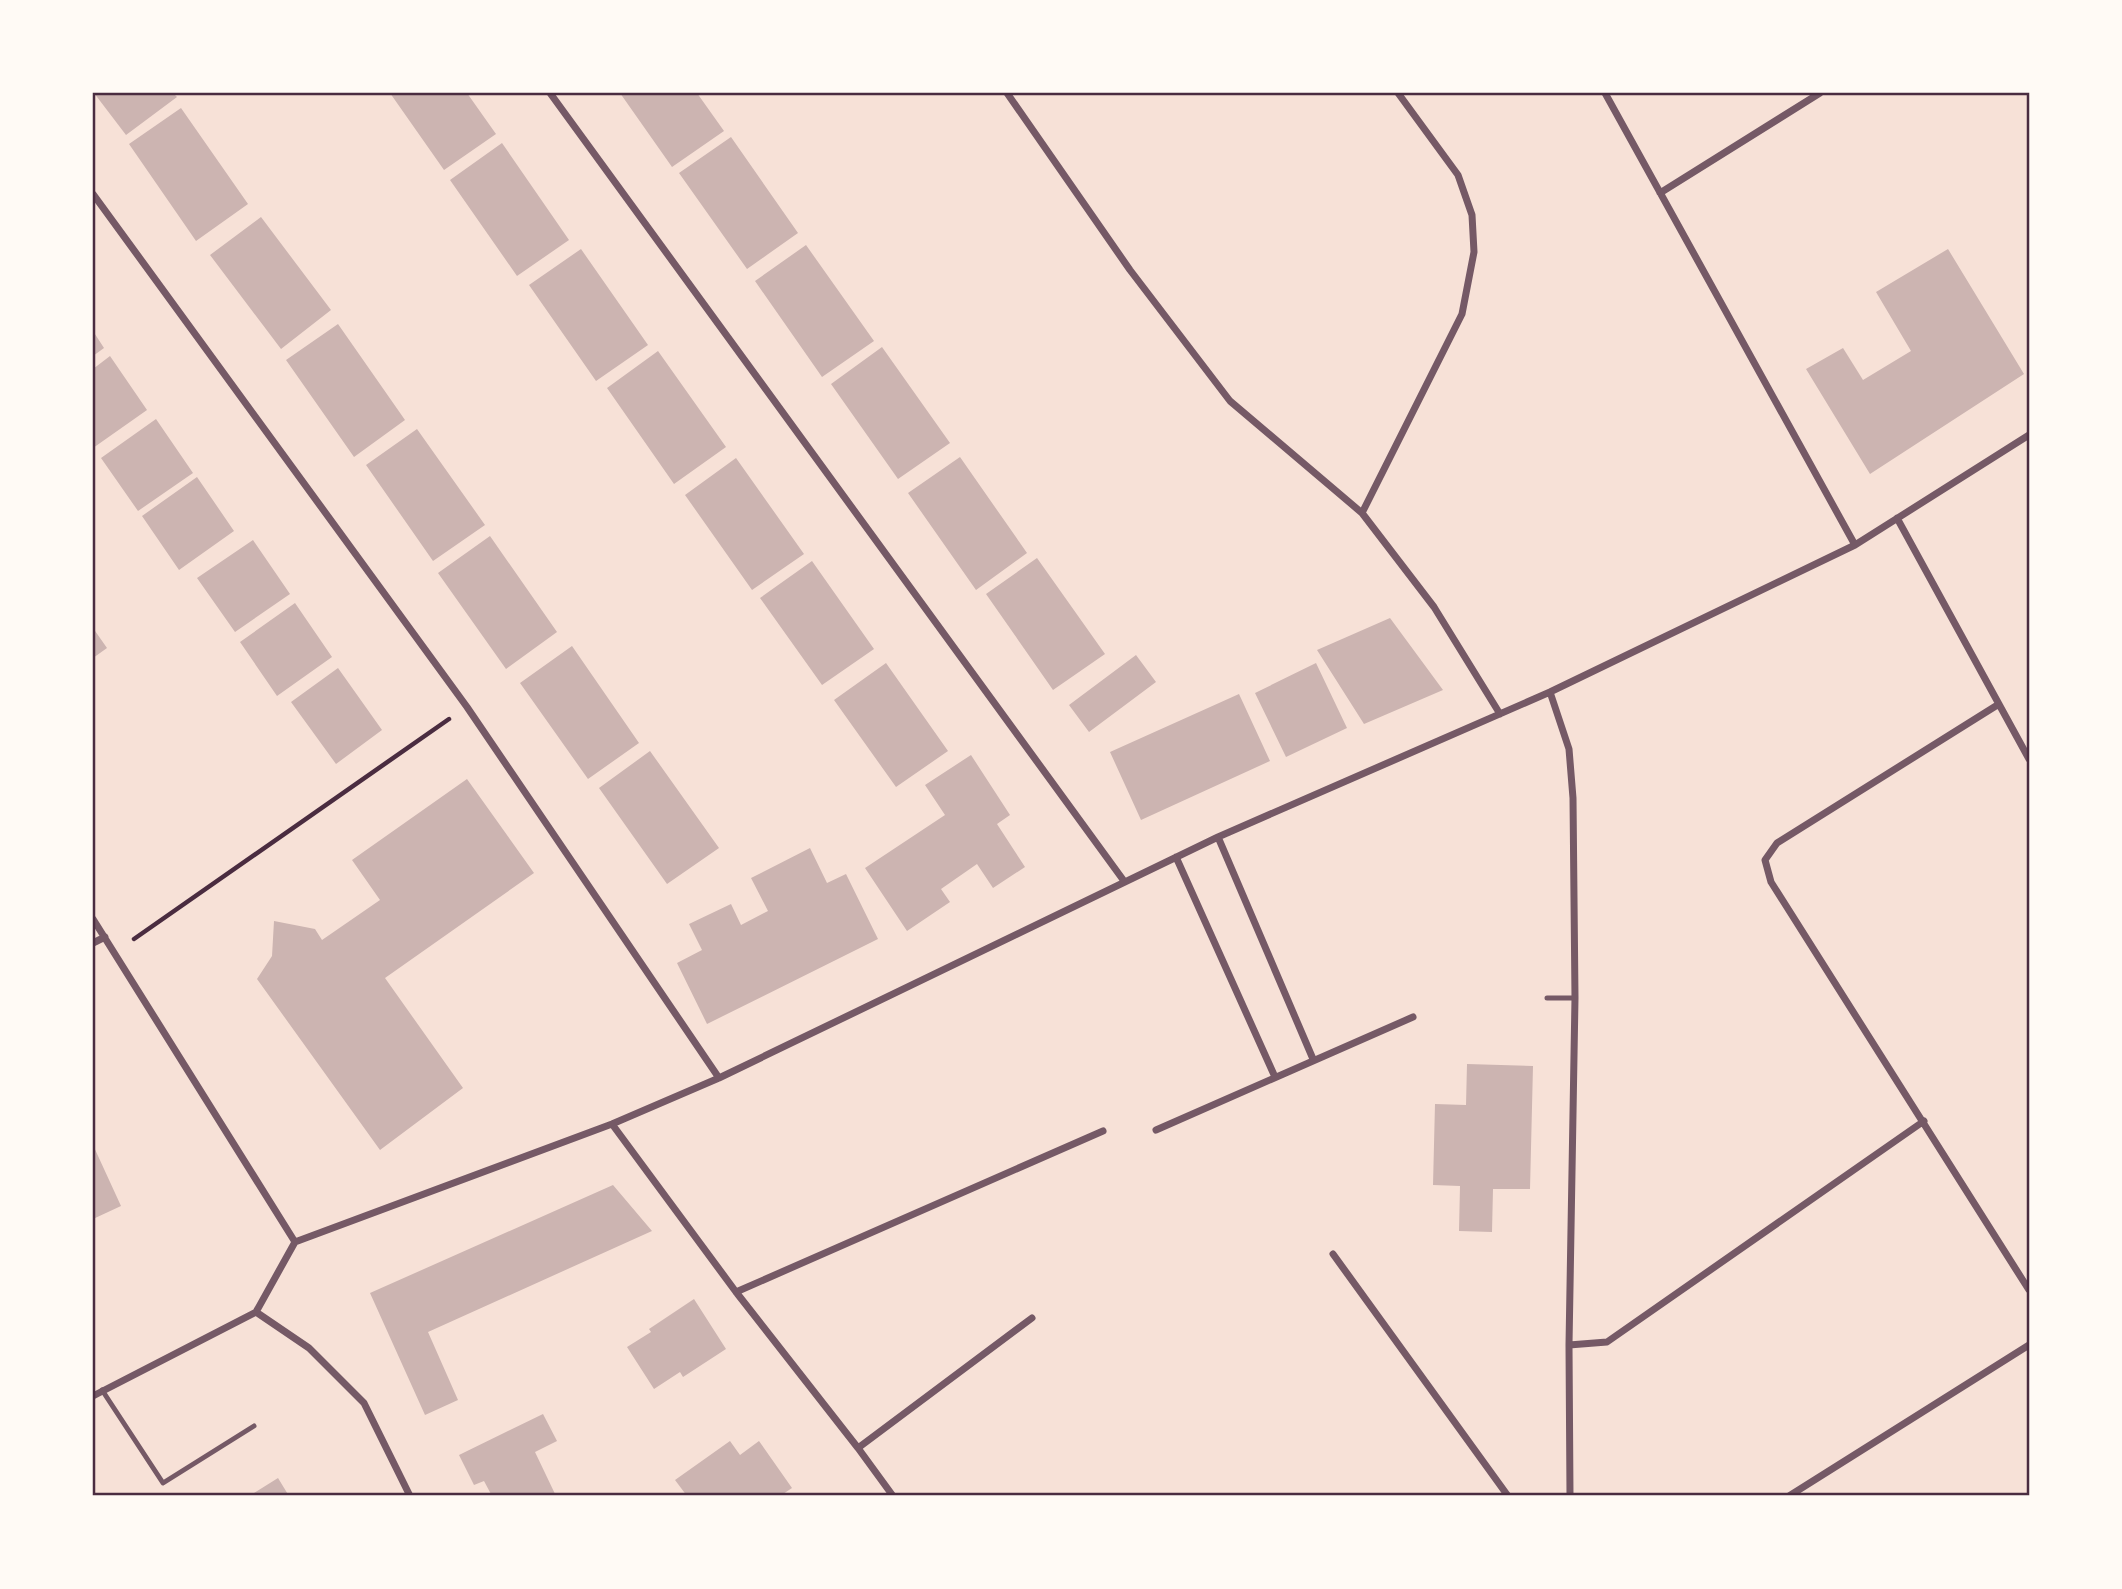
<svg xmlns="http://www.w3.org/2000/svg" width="2122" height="1589" font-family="Ubuntu,sans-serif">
  <rect width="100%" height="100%" fill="#f7e1d7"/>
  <!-- building -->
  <path fill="#ccb4b1" d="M 94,93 L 173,93 L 177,97 L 126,135 Z
    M 390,93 L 467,93 L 496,134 L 444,170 Z
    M 620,93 L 697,93 L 724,131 L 672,167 Z
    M 181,108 L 248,204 L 196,241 L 129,144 Z
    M 731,137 L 798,233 L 747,269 L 679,173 Z
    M 502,143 L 569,240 L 517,276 L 450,180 Z
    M 261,217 L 331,310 L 281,349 L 210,255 Z
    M 806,245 L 874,341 L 822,377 L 755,281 Z
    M 581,249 L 648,345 L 596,381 L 529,285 Z
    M 1948,249 L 2024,374 L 1870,474 L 1806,369 L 1843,348 L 1863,380 L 1911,351 L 1876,292 Z
    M 338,324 L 405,420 L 354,457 L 286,360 Z
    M 93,331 L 104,348 L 93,356 Z
    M 882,347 L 950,443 L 898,479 L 831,384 Z
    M 658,351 L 726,447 L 674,484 L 607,388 Z
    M 110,356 L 147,410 L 93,448 L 93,369 Z
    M 156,419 L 193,473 L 138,511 L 101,458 Z
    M 417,429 L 485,525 L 433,561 L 366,465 Z
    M 960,457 L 1027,553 L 976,590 L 908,493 Z
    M 736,458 L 804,554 L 752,590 L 685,495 Z
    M 197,477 L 234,531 L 179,570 L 142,516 Z
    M 490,536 L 557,632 L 506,669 L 438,573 Z
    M 253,540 L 290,594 L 235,632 L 197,578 Z
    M 1037,558 L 1105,654 L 1053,690 L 986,594 Z
    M 812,561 L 874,649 L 822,685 L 760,598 Z
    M 295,603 L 332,657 L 277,696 L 240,642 Z
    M 1390,618 L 1443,690 L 1364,724 L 1317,650 Z
    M 93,628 L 107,648 L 93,658 Z
    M 572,646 L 639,743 L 588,779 L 520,683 Z
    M 1136,655 L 1156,682 L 1089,732 L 1069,705 Z
    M 886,663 L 948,751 L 896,787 L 834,700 Z
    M 1316,663 L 1347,728 L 1286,757 L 1255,693 Z
    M 338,668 L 382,730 L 336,764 L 291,702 Z
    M 1239,694 L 1270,761 L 1141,820 L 1110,752 Z
    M 650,751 L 719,848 L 667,884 L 599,788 Z
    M 971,755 L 1010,815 L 997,824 L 1025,867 L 993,888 L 977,864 L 941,889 L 950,902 L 907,931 L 865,868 L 945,815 L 925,785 Z
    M 467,779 L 534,873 L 385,978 L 463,1088 L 380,1150 L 257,979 L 272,956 L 274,921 L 315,929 L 322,940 L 380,900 L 352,860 Z
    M 810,848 L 827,883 L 846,874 L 878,939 L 707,1024 L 677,963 L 702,950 L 689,924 L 731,904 L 741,925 L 768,911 L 751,878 Z
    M 1467,1064 L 1533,1066 L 1530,1189 L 1493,1189 L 1492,1232 L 1459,1231 L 1460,1186 L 1433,1185 L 1435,1104 L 1466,1105 Z
    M 93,1145 L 121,1206 L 93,1219 Z
    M 613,1185 L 652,1231 L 428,1332 L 458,1400 L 425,1415 L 370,1293 Z
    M 694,1299 L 726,1349 L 683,1377 L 680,1372 L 654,1389 L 627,1347 L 651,1332 L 649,1329 Z
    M 543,1414 L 557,1441 L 535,1452 L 556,1496 L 492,1496 L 484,1481 L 474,1485 L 459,1455 Z
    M 730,1441 L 740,1455 L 759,1441 L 792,1488 L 780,1496 L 687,1496 L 675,1480 Z
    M 278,1478 L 289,1496 L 249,1496 Z"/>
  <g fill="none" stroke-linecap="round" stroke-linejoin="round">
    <!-- path -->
    <path stroke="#4a2c40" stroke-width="4.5" d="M 134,939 L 449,719"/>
    <!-- service -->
    <path stroke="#755966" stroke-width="5" d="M 1547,998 L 1575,998
      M 102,1390 L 163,1483 L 254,1426"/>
    <!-- minor -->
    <path stroke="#755966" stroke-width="7" d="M 550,93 L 1124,881
      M 1007,93 L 1130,270 L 1230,401 L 1362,513 L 1434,607 L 1500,714
      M 1605,93 L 1855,545
      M 1660,193 L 1820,93
      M 93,194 L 467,707 L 719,1078
      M 1362,513 L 1462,314 L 1474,252 L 1472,215 L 1458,175 L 1398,93
      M 1897,518 L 2029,759
      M 1550,692 L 1569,749 L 1573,798 L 1575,998 L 1569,1345 L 1570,1496
      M 1999,704 L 1777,843 L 1765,860 L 1771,882 L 2029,1290
      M 1218,837 L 1313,1059
      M 1176,857 L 1275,1077
      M 93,919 L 295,1242
      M 93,943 L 105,937
      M 612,1124 L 736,1292 L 858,1448 L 893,1496
      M 1156,1130 L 1413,1017
      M 295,1242 L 612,1124 L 719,1078 L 1218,837 L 1550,692 L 1855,545 L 2029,435
      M 1333,1254 L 1508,1496
      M 736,1292 L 1103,1131
      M 256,1312 L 309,1348 L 364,1403 L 410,1496
      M 1569,1345 L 1607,1342 L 1924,1121
      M 93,1396 L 256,1312 L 295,1242
      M 858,1448 L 1032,1318
      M 1789,1496 L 2029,1345"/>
  </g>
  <!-- border -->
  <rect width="2122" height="1589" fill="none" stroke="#fffaf5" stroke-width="189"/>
  <rect x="94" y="94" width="1934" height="1400" fill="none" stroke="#4a2c40" stroke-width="2.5"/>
</svg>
